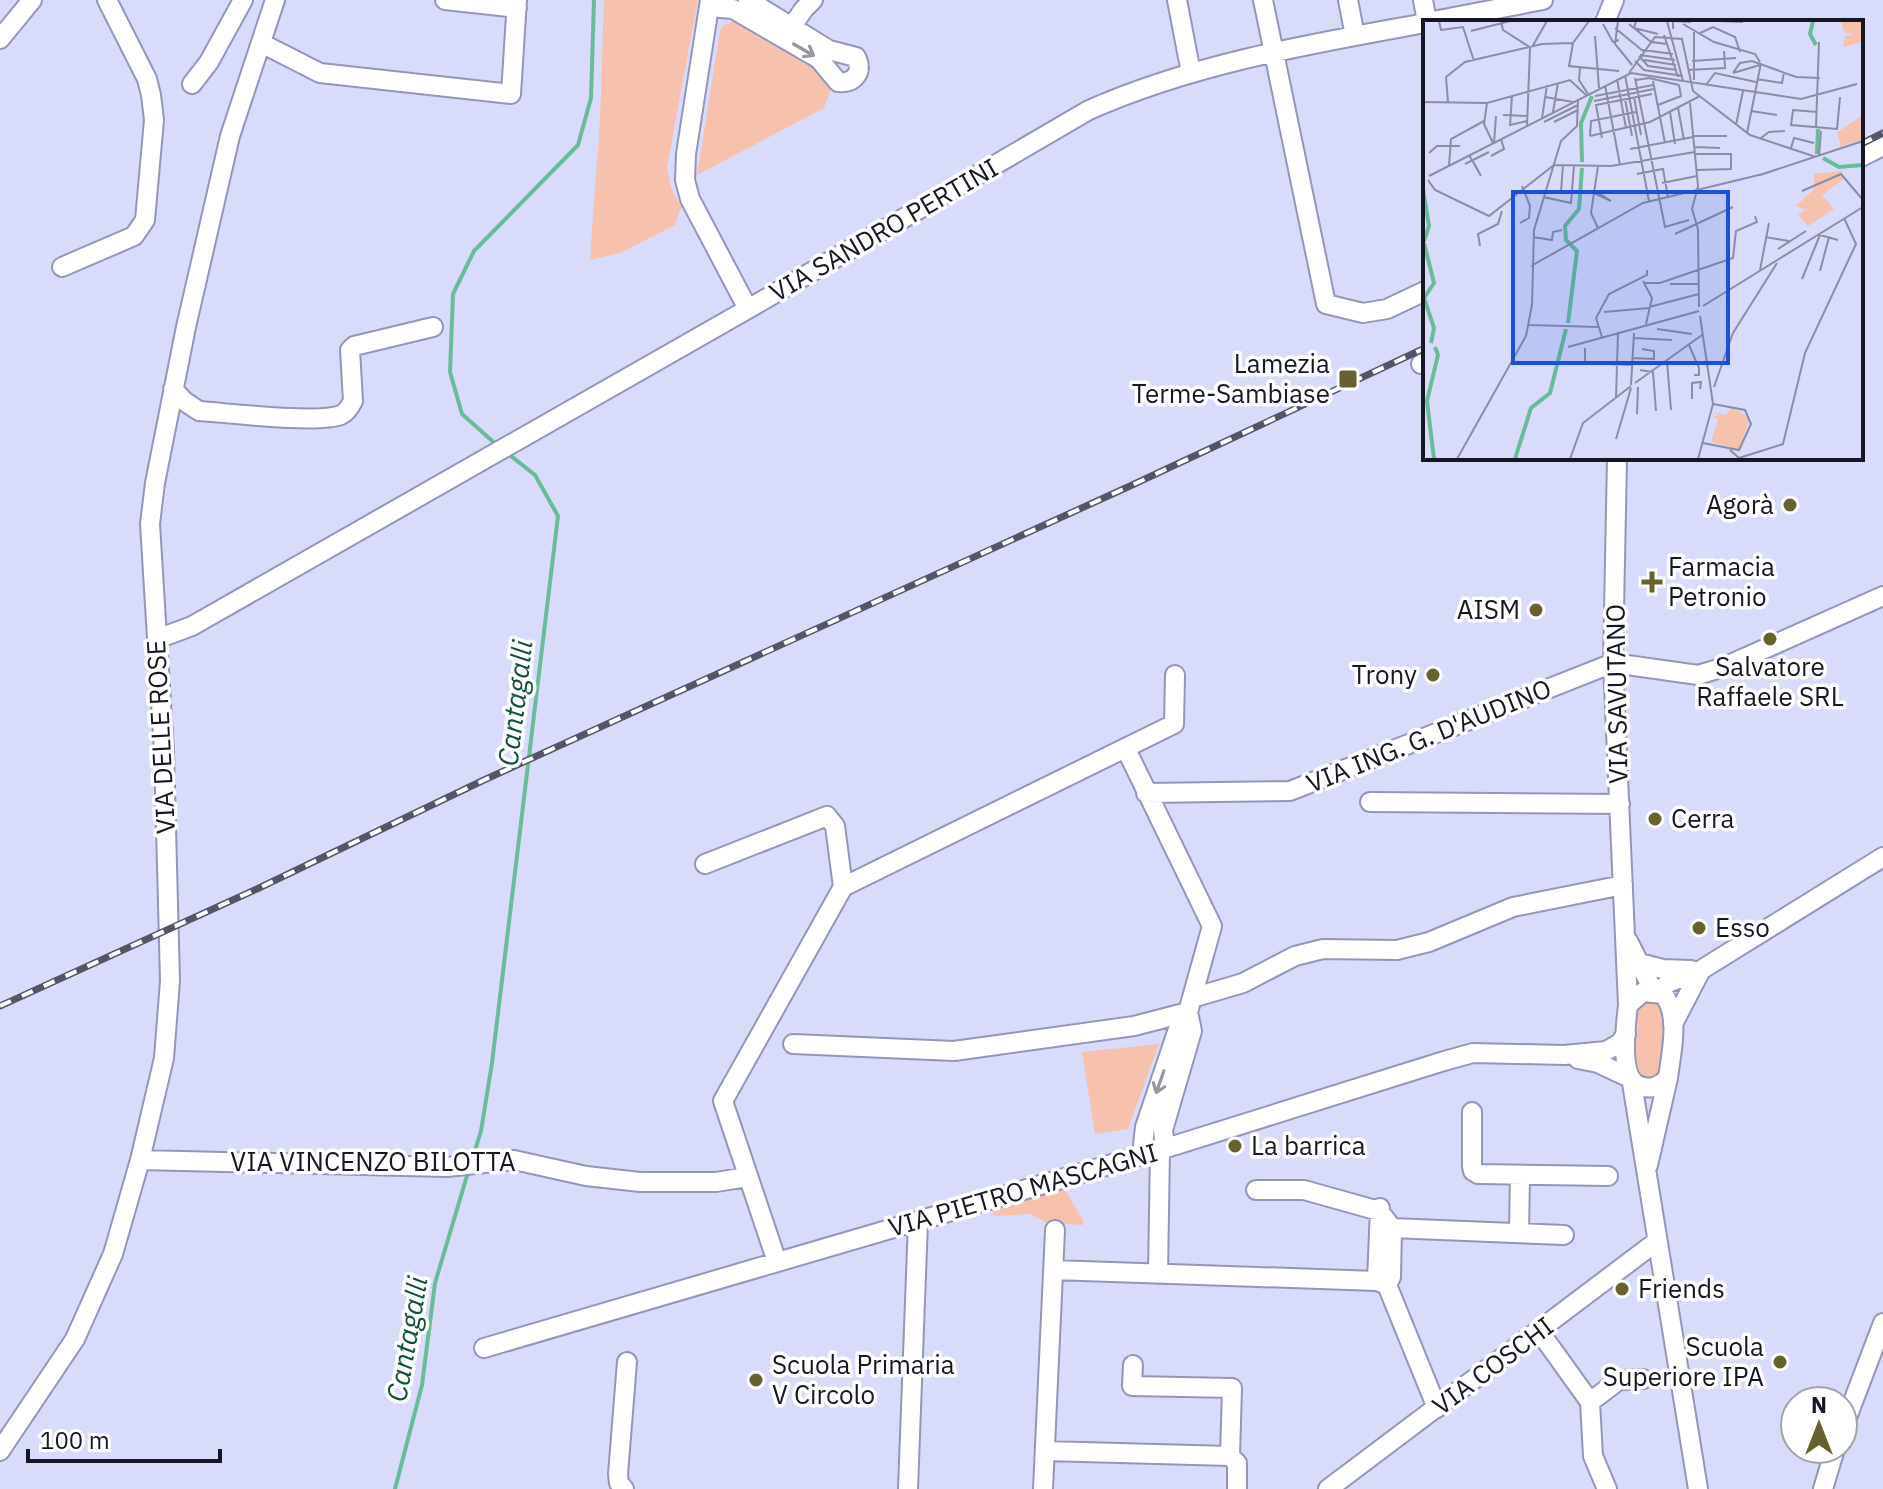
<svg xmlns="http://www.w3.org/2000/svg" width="1883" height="1489" font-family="'IBM Plex Sans',sans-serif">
  <rect width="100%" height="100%" fill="#d9dbfb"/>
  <!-- green -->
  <path fill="#f6c2ad" d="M 604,0 L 698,0 L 667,167 L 671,188 L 681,207 L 675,225 L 620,253 L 590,260 L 600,119 Z
    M 736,21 L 819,69 L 831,89 L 824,108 L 697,175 L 720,31 L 723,25 Z
    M 1646,998 L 1661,1002 L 1667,1021 L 1660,1076 L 1645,1082 L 1634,1072 C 1633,1048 1628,1016 1646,998 Z
    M 1159,1044 L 1128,1129 L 1095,1134 L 1082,1052 Z
    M 1064,1188 L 1083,1220 L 1083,1225 L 1045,1222 L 1031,1214 L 994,1216 L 991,1209 Z"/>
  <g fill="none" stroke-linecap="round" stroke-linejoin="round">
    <!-- stream -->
    <path stroke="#6abc98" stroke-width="4" d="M 499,447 L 462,414 L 450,372 L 453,294 L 474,251 L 578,145 L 591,98 L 594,0
      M 472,1160 L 481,1131 L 492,1063 L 558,516 L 535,475 L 506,452
      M 395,1489 L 422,1385 L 435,1283 L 469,1169"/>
    <defs>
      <path id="minor" d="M 445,0 L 517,8
        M 710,0 L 686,154 L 685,180 L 690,199 L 748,309
        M 1177,0 L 1191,73
        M 1263,0 L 1326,304 L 1363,313 L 1387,309 L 1425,291
        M 1348,0 L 1355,36
        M 1423,0 L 1427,22
        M 709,7 L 733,9 L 819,59 L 838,82 C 854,84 864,72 856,57 L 829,50 L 748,0
        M 1428,22 L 1543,0
        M 1605,22 L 1614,0
        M 792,26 L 804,9 L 813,0
        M 0,39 L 32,0
        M 263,44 L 320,73 L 511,94 L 517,0
        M 192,84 L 209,62 L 243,0
        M 1861,157 L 1883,146
        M 62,267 L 134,236 L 145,220 L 154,120 L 151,95 L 147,79 L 107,0
        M 1421,364 L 1425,362
        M 173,389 L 184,401 L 199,411 C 229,413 317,424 341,415 C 347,412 350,407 353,401 L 350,350 L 354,346 L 433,327
        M 1617,458 L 1613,663 L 1628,1005
        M 157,639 L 192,626 L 748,309 L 1089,110 C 1195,63 1311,44 1425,23
        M 1126,749 L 1212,926 L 1188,1012 L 1177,1032 L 1145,1127 L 1142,1155
        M 1146,793 L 1290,791 L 1613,663 L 1698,675 L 1724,667 L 1883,596
        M 1370,802 L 1620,804
        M 705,864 L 827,816 L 835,826 L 843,887
        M 1628,941 L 1654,992
        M 1639,963 L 1663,969 L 1691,970
        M 1643,992 L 1663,994 C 1681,1015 1671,1053 1668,1078 C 1659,1086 1652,1090 1640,1086 C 1618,1079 1626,1024 1628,1005 Z
        M 1658,993 L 1668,983 L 1701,970 L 1883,857
        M 1192,998 L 1243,983 L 1295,956 L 1323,949 L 1397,950 L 1429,942 L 1513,907 L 1623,885
        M 1673,1024 L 1701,970
        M 793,1044 L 954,1051 L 1134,1026 L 1188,1012
        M 1578,1059 L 1598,1063 L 1628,1077
        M 1632,1083 L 1698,1489
        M 1472,1112 L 1472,1166 L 1473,1171 L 1478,1174 L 1608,1176
        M 1165,1148 L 1163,1130 L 1192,1031 L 1188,1012
        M 140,1160 L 447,1167 L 514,1160 L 586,1176 L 640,1182 L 716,1182 L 747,1177
        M 1648,1165 L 1668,1078
        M 1256,1190 L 1304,1190 L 1379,1211 L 1392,1228 L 1564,1235
        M 1519,1233 L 1520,1175
        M 777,1262 L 723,1101 L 843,887 L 1174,724 L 1175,675
        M 1053,1270 L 1377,1281 L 1387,1285
        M 1158,1274 L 1160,1150
        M 1377,1281 L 1380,1208
        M 1387,1285 L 1437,1408
        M 1387,1285 L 1391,1277 L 1392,1228
        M 1539,1331 L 1590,1402 L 1593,1456 L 1607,1489
        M 484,1348 L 1160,1150 L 1444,1061 L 1473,1053 L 1564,1055 L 1606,1051 L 1620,1043 L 1626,1034
        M 1590,1402 L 1619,1380 L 1643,1379
        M 1843,1428 L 1883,1323
        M 0,1451 L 75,1339 L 113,1254 L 140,1160 L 164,1058 L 170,981 L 164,751 L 150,524 L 155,483 L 186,327 L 230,136 L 275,0
        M 1045,1451 L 1230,1456 L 1232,1388 L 1132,1386 L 1133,1365
        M 1230,1456 L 1237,1463 L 1237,1489
        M 624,1489 L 619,1483 L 618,1474 L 627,1362
        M 908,1489 L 918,1221
        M 1043,1489 L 1055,1230
        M 1328,1489 L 1656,1242
        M 1823,1489 L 1835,1449"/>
    </defs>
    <!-- minor casing -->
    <use href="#minor" stroke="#9495bb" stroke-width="22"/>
    <!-- minor -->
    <use href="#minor" stroke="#fff" stroke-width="18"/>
    <defs>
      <path id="rail" d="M 1861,144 L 1883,133
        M 0,1006 L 259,888 L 484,780 L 1130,486 L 1425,348"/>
    </defs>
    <!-- rail casing -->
    <use href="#rail" stroke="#545568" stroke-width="7"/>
    <!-- rail -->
    <use href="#rail" stroke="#fff" stroke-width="4" stroke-dasharray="12" stroke-linecap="butt"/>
  </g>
  <!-- one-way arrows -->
  <defs><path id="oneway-shaft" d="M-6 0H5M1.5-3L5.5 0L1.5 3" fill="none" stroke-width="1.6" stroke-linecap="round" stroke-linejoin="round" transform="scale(2)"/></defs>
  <g stroke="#96969c">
    <use href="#oneway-shaft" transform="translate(804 50) rotate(30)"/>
    <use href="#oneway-shaft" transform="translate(1160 1082) rotate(109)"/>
  </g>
  <!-- markers -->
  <g fill="#66612d" stroke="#fff" stroke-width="3">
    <rect x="1338" y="369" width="20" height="20" rx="4"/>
    <circle cx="1790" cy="505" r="8"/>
    <path d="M1648 570h8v8h8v8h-8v8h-8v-8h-8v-8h8z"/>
    <circle cx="1536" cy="610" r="8"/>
    <circle cx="1770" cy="639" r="8"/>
    <circle cx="1433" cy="675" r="8"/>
    <circle cx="1655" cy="819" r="8"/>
    <circle cx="1699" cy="928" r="8"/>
    <circle cx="1235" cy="1146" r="8"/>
    <circle cx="1622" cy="1289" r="8"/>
    <circle cx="1780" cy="1362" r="8"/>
    <circle cx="756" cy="1380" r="8"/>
  </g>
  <g text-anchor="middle" stroke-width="7" stroke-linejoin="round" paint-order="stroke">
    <!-- street labels -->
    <g font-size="26" fill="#161624" stroke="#fff">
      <text transform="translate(884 230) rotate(-30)" y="9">VIA SANDRO PERTINI</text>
      <text transform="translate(1617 694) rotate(-91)" y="9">VIA SAVUTANO</text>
      <text transform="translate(1429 736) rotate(-22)" y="9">VIA ING. G. D'AUDINO</text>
      <text transform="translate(161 737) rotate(-93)" y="9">VIA DELLE ROSE</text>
      <text x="373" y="1171">VIA VINCENZO BILOTTA</text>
      <text transform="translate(1023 1190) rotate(-16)" y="9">VIA PIETRO MASCAGNI</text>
      <text transform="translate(1493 1366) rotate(-37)" y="9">VIA COSCHI</text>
    </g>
    <!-- poi labels -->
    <g font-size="26" fill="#161624" stroke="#fff" text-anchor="start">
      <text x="1330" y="373" text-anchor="end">Lamezia<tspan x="1330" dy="30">Terme-Sambiase</tspan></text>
      <text x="1774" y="514" text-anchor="end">Agorà</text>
      <text x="1668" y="576">Farmacia<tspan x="1668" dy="30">Petronio</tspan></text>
      <text x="1520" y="619" text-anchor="end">AISM</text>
      <text x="1770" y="676" text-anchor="middle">Salvatore<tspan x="1770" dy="30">Raffaele SRL</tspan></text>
      <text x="1417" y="684" text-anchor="end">Trony</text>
      <text x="1671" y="828">Cerra</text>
      <text x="1715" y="937">Esso</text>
      <text x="1251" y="1155">La barrica</text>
      <text x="1638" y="1298">Friends</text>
      <text x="1764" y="1356" text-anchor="end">Scuola<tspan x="1764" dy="30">Superiore IPA</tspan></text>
      <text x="772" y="1374">Scuola Primaria<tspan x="772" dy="30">V Circolo</tspan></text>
    </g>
    <!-- water labels -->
    <g font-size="28" font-style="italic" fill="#0f5139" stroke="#fff">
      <text transform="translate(515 703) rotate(-83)" y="10">Cantagalli</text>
      <text transform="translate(407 1339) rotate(-80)" y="10">Cantagalli</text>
    </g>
  </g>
  <!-- overview -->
  <g transform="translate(1423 20)">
    <rect width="440" height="440" fill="#d9dbfb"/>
    <path d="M 418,1 L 440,1 L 440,22 L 420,27 L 422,16 L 430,15 L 421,12 ZM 439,96 L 440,119 L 418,127 L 414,112 ZM 418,151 L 422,158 L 399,175 L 411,189 L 385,206 L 375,195 L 382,190 L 373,186 L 391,169 L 391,154 ZM 308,387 L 327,398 L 316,429 L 288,422 L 295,399 L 289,397 L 296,395 L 290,392 L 303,395 Z" fill="#f6c2ad"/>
    <path fill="none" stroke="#6abc98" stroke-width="4" d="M 390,1 L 387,14 L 393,25M 394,134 L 395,109M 400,138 L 416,147 L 440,145M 159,142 L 158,103 L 169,76M 0,169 L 6,206 L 1,221M 1,223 L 11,263 L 1,278 L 11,308 L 8,323M 145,303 L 154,231 L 143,220 L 142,206 L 156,189 L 159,148M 11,439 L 4,381 L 15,335 L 12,327M 92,439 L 108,388 L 127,373 L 143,309"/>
    <path fill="none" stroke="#8b8ca5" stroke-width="2" d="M 16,1 L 18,10 L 40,7 L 51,41M 78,1 L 80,10 L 108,28M 195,1 L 192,24 L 209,45M 213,1 L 211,8 L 235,14M 244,1 L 260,61M 296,1 L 320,2M 180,4 L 190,22 L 196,20M 206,4 L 228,22 L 244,24M 260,4 L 291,22 L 332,34 L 337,42M 192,8 L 220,31M 250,9 L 250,1 L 268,2M 48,11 L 87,1M 277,13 L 290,7 L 312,17 L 317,32M 241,15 L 255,57M 172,16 L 176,68M 150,23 L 146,46 L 196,51M 150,23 L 166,1M 109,27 L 124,1M 220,30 L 250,34M 217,35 L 252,40M 216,36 L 225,46 L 254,50M 221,40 L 253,45M 212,41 L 221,50 L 260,56M 269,41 L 313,38M 157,48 L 156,60 L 165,74M 265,50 L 302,48 L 301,31M 206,53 L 232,17 L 259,19 L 270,71 L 327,115 L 393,137M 310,53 L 317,43 L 329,41 L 373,57 L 397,58M 310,53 L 337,45M 202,55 L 226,181M 23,57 L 42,42 L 119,24 L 150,23M 23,57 L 25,82M 212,58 L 242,207 L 266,200M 194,59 L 203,108M 334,59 L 359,63 L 361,52M 213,60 L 226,58 L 256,65M 271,60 L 271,12M 230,61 L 242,123M 182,65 L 197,145M 283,65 L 292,53 L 333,62M 89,76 L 87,105 L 104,101M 172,76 L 230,65M 122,77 L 150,82M 211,77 L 218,115M 202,79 L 209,116M 171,81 L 231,69M 0,82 L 64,83 L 147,60 L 163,75M 64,83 L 61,104 L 70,123M 267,83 L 275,166 L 269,189 L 275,209 L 276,287M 235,85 L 258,76 L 256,65M 255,88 L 261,120M 328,91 L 354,95M 130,92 L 135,63M 247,92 L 252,124M 394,92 L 370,90 L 368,105 L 414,109 L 417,77M 80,95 L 105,96M 119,98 L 124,65M 121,102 L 155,85M 131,102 L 155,90M 313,105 L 320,71M 104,106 L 107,28M 393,107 L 396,22M 324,113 L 338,43M 167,116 L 227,102 L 277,76M 167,116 L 168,101 L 213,92M 270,116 L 304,116M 179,118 L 173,85 L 229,74M 338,118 L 346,112 L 362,111M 71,123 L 73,96M 271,127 L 297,128M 368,128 L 371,118 L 391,123M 207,129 L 270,117M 6,133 L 14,126 L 37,126M 272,134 L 308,134 L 308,149 L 274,150M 46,135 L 58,156 L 51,143M 68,136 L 81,129 L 78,119M 396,136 L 398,111M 42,144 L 66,132M 26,146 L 28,119 L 61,101M 175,146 L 168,193 L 175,208M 214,154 L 240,149 L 245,177M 337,155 L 440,121M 6,156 L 208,53 L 378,79 L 434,64M 5,160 L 12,170 L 66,196 L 131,145 L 188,146 L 272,132M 239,163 L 274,156M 379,171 L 418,154 L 440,180M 138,172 L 140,145M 171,173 L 188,181 L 171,170M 120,177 L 148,183 L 151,145M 97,203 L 106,198 L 107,186 L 99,166M 252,214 L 310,187M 110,217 L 129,220 L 130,212 L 139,210M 342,217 L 366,221M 57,226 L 55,214 L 75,204 L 79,191M 355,229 L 383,211M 108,246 L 220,183 L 340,154M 337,250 L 346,203M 397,251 L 406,217M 379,259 L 397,215 L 415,220M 220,261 L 229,278 L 223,304M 221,263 L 237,263 L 310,238 L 313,211 L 334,202 L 332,196M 247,264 L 275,264M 280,286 L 440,187M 226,287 L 276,274M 181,292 L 226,288M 106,305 L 175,307M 234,309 L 269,314M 179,317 L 173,298 L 186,274 L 224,255 L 224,250M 210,318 L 249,320M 266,325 L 276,348 L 276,355 L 271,355M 145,327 L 276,291M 162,328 L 162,343 L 209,345M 209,338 L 231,339 L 231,331 L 219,329M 244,341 L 248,390M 217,350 L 230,352 L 233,391M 212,363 L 279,315M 208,365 L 211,313M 291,367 L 310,313 L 354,243M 193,378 L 195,312M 269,379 L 269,363 L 278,362 L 277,369M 214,394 L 215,367M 193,419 L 208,368M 280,423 L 316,430 L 328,404 L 322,390 L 290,384M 307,430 L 316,438 L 360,424 L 382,333 L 433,224 L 421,198M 34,439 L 103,316 L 109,285 L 111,210 L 138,121 L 154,106 L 155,79M 147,439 L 160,403 L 208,366M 275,439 L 290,384 L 277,296"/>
    <path fill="#1d4ed8" fill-opacity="0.15" stroke="#1d4ed8" stroke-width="4" d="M 90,172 L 305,172 L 305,343 L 90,343 Z"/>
    <rect width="440" height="440" fill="none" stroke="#161624" stroke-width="4"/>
  </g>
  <!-- north arrow -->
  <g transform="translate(1819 1425)"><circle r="38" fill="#ffffff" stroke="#a2a2a7" stroke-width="2"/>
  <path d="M0-6L14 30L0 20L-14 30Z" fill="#66612d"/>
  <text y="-12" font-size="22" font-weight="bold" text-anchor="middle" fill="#161624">N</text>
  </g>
  <!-- scale -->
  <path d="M28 1449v12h192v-12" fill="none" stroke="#161624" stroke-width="4"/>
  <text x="40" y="1449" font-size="24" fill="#161624" stroke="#ffffff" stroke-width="6" paint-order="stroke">100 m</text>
</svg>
